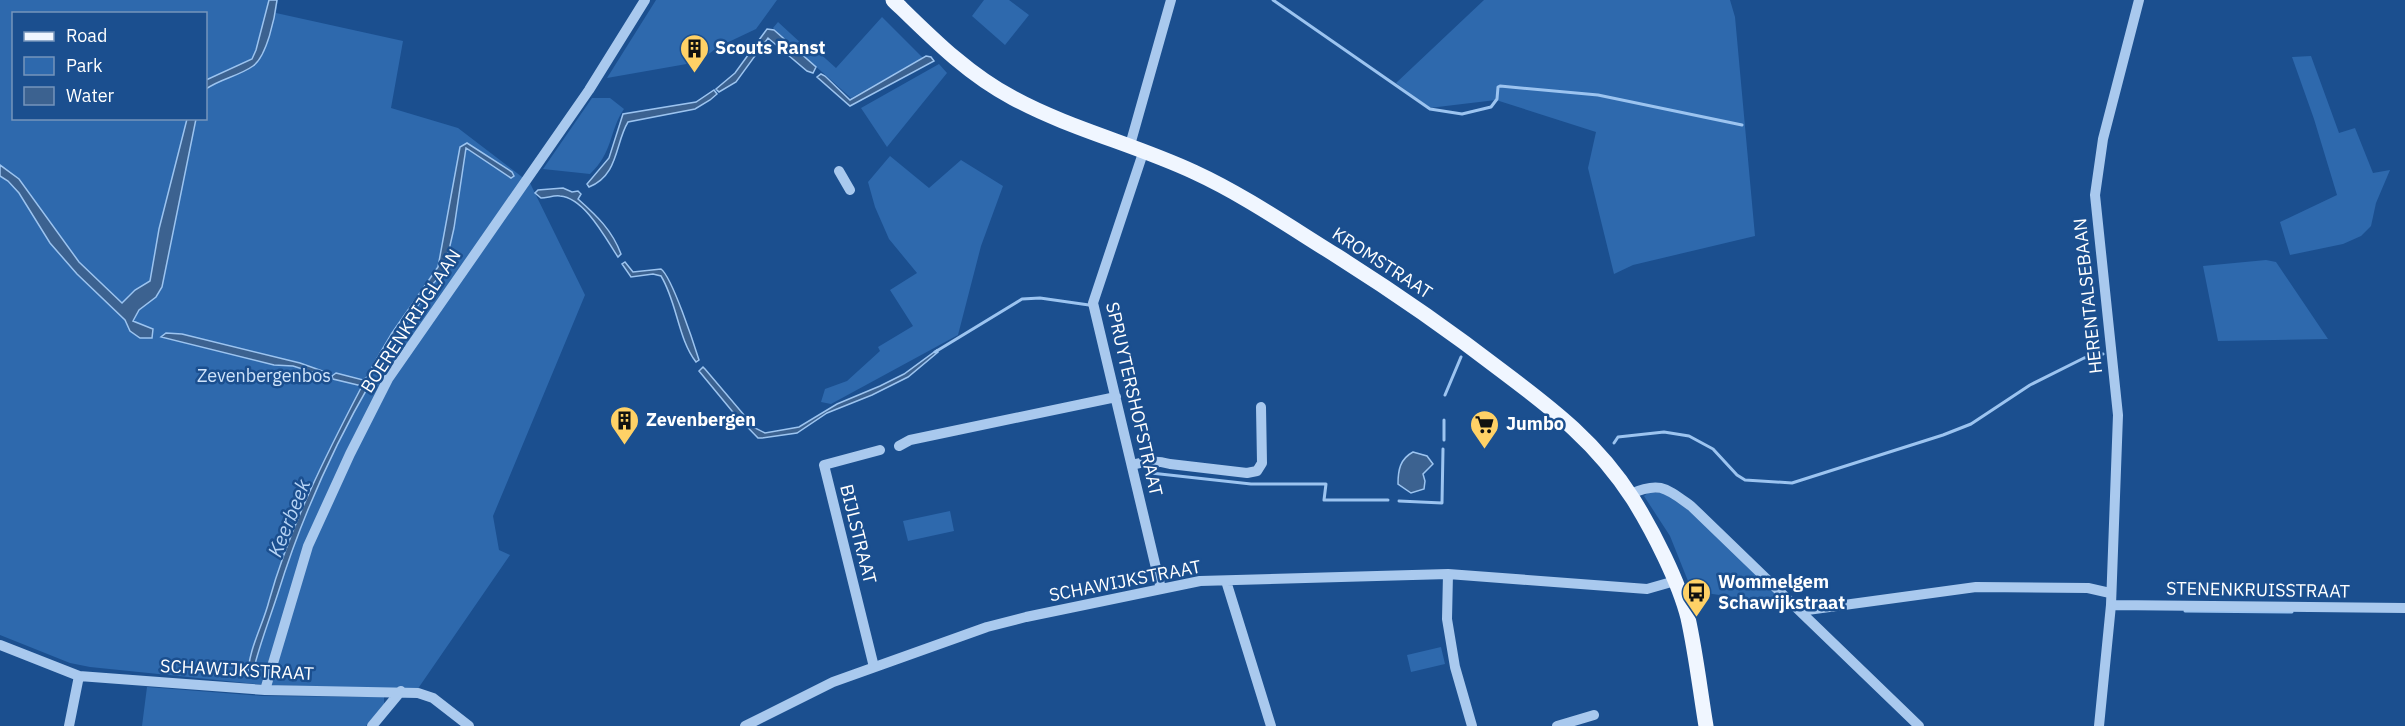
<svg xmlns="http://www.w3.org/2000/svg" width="2405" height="726" font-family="'IBM Plex Sans',sans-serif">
  <rect width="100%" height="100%" fill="#1b4f8f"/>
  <!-- green -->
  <path fill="#2e69ad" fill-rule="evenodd" d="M 0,0 L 278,0 L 276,13 L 403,41 L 391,108 L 458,128 L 530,183 L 585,295 L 493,516 L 499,550 L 510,555 L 417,690 L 265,685 L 90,667 L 70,663 L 0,635 ZM 14,14 L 206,14 L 206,118 L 14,118 Z
    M 656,0 L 777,0 L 756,29 L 718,47 L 698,62 L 607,78 Z
    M 984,0 L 1009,0 L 1029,15 L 1005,45 L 972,16 Z
    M 1484,0 L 1730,0 L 1735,17 L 1755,236 L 1633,265 L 1614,274 L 1588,168 L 1596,132 L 1496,100 L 1429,108 L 1396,83 Z
    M 882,17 L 923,58 L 851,98 L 773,28 L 778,22 L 803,45 L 806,41 L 836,68 Z
    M 2311,56 L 2339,133 L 2355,128 L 2373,173 L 2390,170 L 2376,203 L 2371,226 L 2361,236 L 2343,244 L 2290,255 L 2280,222 L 2337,195 L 2314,119 L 2292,57 Z
    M 939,64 L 947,73 L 887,147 L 861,108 Z
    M 592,98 L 610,98 L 624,109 C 609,131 613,153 590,174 L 543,169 Z
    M 890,156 L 929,188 L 961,160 L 1003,186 L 981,246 L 958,335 L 831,404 L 821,402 L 825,389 L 847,381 L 880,351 L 878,347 L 913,326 L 890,290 L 917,273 L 889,239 L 875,207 L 868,182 Z
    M 2266,260 L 2276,262 L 2328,339 L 2218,341 L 2203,266 Z
    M 1649,492 L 1664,493 L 1691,512 L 1792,609 L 1787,610 L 1747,599 L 1692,591 L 1670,536 L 1644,496 Z
    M 950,511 L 954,531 L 908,541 L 903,521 Z
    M 1441,647 L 1445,664 L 1411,672 L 1407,655 Z
    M 147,687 L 262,696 L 384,697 L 384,704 L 366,726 L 142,726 Z"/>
  <!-- water -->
  <path fill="#3c6290" stroke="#9cc4f0" stroke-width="1.5" d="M 269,0 L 277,0 C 275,17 267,56 253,66 C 239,76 220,79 206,89 L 206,80 L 252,59 L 256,50 Z
    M 767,29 L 774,30 L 816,67 L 813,73 L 807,71 L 768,38 L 736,82 L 719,92 L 716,89 L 735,73 Z
    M 926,56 L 931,57 L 934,61 L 850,106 L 817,77 L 821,74 L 825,76 L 850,100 Z
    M 714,90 L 717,94 L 710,100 L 695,109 L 628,122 C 615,143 619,175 589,187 L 587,184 L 609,158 L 623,114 L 696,102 Z
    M 187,119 L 196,119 L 162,287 L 156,297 L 139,310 L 133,321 L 153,329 L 152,338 L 140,338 L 130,331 L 125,320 L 77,274 L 50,243 L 19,193 L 8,181 L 0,176 L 0,165 L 19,179 L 79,262 L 122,303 L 135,290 L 150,281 L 159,229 Z
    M 467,143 L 512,172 L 514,176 L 511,178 L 466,148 L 454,228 L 444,272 L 429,288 L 376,372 L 371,370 L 373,365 L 392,333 L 438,267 L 460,147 Z
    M 563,188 L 572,192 L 578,191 L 581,194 L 578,199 C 597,216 612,230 621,254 L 618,257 C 606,239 585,198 560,196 C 554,195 547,198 541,198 L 535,193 L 538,190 Z
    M 625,262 L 633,272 L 661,269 C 672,277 694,344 699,360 L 696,362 C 678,339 677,302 661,276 L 653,274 L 631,277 L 622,264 Z
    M 166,333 L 182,334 L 300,363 L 331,374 L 328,377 L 293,366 L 274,365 L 161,337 Z
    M 937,350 L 938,352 L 908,377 L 872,395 L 827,413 L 797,433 L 762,438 L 758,438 L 732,411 L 699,371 L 703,367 L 705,369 L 755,428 L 765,433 L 799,427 L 837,404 L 880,386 L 904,374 Z
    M 336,373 L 363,380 L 367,377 L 372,380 C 333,447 301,519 278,593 C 269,621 258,648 252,676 L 248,676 C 248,650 263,625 269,601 C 290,526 326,455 362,386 L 333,379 L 332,376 Z
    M 1413,452 L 1427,456 L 1433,464 L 1423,474 L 1425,481 L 1424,489 L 1411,493 L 1398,484 C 1398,470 1400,459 1413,452 Z"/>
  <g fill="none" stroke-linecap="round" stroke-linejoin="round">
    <!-- stream -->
    <path stroke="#9cc4f0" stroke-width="3" d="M 1273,0 L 1430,109 L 1462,114 L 1491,107 L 1497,99 L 1498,87 L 1500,86 L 1598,95 L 1742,125
      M 935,352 L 1022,299 L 1040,298 L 1089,305
      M 1445,395 L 1461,357
      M 1444,440 L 1444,420
      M 1614,443 L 1618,437 L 1664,432 L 1689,436 L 1713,449 L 1737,475 L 1745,480 L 1792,483 L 1943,435 L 1971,424 L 2030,385 L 2084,358 L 2103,354
      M 1151,473 L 1251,484 L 1326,484 L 1324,500 L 1388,500
      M 1399,501 L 1442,503 L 1443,449
      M 2185,611 L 2292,612"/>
    <!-- minor -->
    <path stroke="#a9c9ee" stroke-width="10" d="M 1130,145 L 1171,0
      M 1144,150 L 1093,303 L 1161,589
      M 839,171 L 850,190
      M 899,446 L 910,440 L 1116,397
      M 1132,465 C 1146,461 1156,460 1170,464 L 1247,473 L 1257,471 L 1262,463 L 1261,407
      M 1630,494 C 1660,481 1666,488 1691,506 L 1919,726
      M 1448,574 L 1447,619 L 1455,667 L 1472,726
      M 1226,581 L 1271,726
      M 2111,605 L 2405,608
      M 1800,611 L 1976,587 L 2088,588 L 2110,593
      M 0,645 L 79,676 L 265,690 L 418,693 L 433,698 L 469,726
      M 874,667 L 824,465 L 880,450
      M 265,690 L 308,546 L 350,454 L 388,379 L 589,90 L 645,0
      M 69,726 L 79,676
      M 372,726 L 401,691
      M 745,726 L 833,682 L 987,627 L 1026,617 L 1200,581 L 1448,574 L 1647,589 L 1675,581
      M 1557,726 L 1594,715
      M 2099,726 L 2111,605 L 2118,415 L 2095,195 L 2103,139 L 2139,0"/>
    <!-- major -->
    <path stroke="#f0f6ff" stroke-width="15" d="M 893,0 C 930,36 967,74 1013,98 C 1070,129 1134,144 1194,172 C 1244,195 1290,227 1337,256 C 1394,292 1449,330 1502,371 C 1554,410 1597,443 1633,499 C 1653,531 1679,582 1688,618 C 1696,654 1700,690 1706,726"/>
  </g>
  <!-- icons -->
  <defs>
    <symbol id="building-pin" viewBox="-11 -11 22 30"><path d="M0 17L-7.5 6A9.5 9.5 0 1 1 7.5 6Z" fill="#ffd166" stroke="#1b4f8f"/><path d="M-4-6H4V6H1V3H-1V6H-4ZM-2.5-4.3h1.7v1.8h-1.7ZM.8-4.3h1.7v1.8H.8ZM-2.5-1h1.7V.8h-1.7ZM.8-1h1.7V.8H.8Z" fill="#111"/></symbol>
    <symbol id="supermarket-pin" viewBox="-11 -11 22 30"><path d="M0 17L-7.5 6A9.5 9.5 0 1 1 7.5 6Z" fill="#ffd166" stroke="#1b4f8f"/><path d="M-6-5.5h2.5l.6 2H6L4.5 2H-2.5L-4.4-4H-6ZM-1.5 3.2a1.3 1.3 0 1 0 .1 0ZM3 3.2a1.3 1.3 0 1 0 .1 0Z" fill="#111"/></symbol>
    <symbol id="bus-pin" viewBox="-11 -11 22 30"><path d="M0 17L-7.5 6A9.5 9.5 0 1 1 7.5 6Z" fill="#ffd166" stroke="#1b4f8f"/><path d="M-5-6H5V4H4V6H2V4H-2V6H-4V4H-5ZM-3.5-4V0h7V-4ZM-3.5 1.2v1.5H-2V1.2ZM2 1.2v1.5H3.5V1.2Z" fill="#111"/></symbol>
  </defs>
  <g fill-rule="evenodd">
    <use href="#building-pin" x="678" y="32" width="33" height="45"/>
    <use href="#building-pin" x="608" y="404" width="33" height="45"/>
    <use href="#supermarket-pin" x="1468" y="408" width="33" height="45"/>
    <use href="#bus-pin" x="1680" y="576" width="33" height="45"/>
  </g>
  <g text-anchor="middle" stroke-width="5" stroke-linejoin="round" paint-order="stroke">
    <!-- poi labels -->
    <g font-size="18" font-weight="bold" fill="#fff" stroke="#1b4f8f" text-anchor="start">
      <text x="715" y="54">Scouts Ranst</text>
      <text x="646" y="426">Zevenbergen</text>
      <text x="1506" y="430">Jumbo</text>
      <text x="1718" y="588">Wommelgem<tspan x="1718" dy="21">Schawijkstraat</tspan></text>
    </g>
    <!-- street labels -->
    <g font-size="18" fill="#fff" stroke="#1b4f8f">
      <text transform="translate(1382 263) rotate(33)" y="6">KROMSTRAAT</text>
      <text transform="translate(2088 296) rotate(-96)" y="6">HERENTALSEBAAN</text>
      <text transform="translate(411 321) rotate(-57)" y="6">BOERENKRIJGLAAN</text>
      <text transform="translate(1134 399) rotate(77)" y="6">SPRUYTERSHOFSTRAAT</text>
      <text transform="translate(858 534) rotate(76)" y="6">BIJLSTRAAT</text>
      <text transform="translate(1125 581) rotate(-11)" y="6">SCHAWIJKSTRAAT</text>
      <text transform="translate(2258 590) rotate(1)" y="6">STENENKRUISSTRAAT</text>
      <text transform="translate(237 670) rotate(3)" y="6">SCHAWIJKSTRAAT</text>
    </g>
    <!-- park labels -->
    <g font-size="18" fill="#cfe3fa" stroke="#1b4f8f">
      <text x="264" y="382">Zevenbergenbos</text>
    </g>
    <!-- water labels -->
    <g font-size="20" font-style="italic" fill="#b5d3f5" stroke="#1b4f8f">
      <text transform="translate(289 518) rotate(-68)" y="7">Keerbeek</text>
    </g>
  </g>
  <!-- legend -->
  <rect x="12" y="12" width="195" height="108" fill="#1b4f8f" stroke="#7695bc" stroke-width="1.5"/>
  <rect x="24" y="32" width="30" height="9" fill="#f0f6ff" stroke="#7695bc" stroke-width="1.5"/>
  <text x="66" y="42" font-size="18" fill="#ffffff">Road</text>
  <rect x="24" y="57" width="30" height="18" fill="#2e69ad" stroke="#7695bc" stroke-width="1.5"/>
  <text x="66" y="72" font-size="18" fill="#ffffff">Park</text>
  <rect x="24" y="87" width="30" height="18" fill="#3c6290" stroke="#7695bc" stroke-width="1.5"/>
  <text x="66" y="102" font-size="18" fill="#ffffff">Water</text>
</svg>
